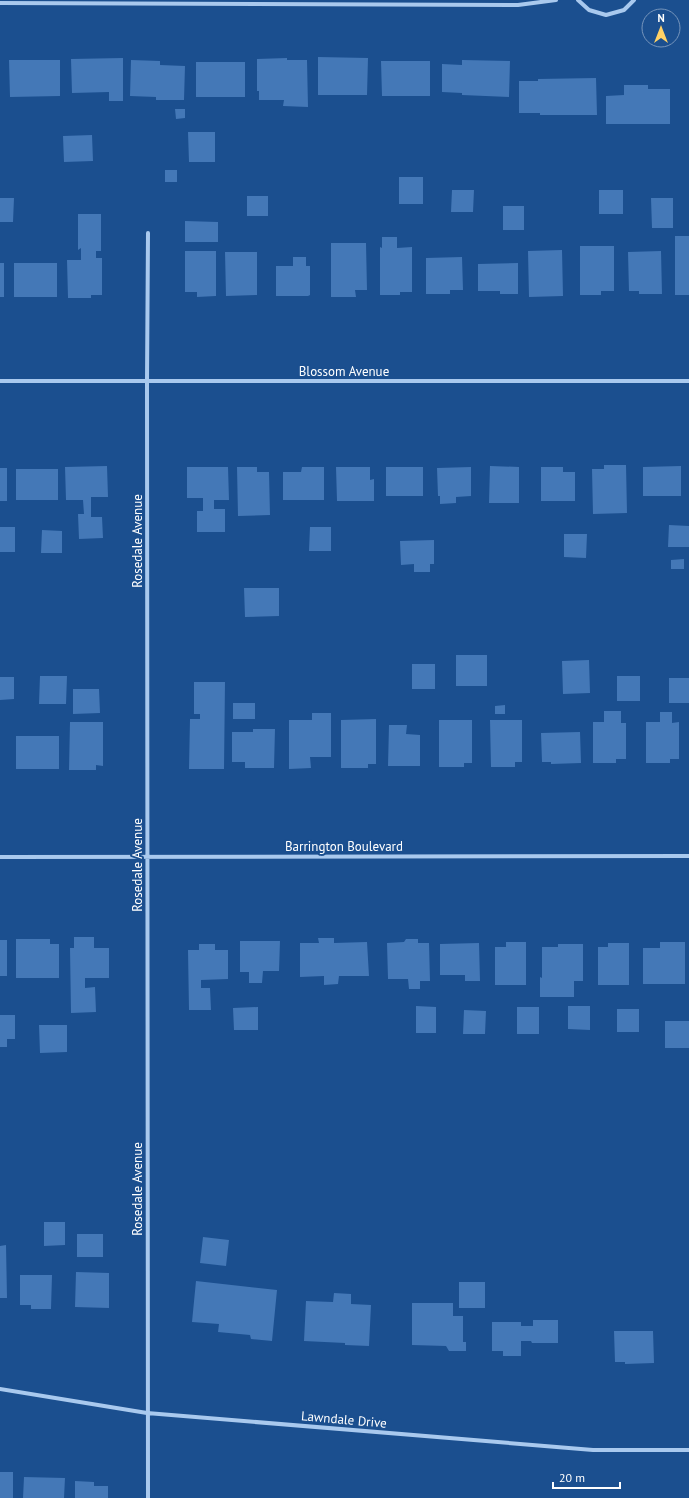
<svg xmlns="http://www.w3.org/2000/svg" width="689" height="1498" font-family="'PT Sans',sans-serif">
  <rect width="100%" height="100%" fill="#1b4f8f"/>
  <!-- building -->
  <path fill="#4478b7" d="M 318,57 L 368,58 L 367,95 L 318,95 Z
    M 123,58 L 123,101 L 109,101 L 109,92 L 72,93 L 71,59 Z
    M 287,58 L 287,60 L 307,60 L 308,107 L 283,106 L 284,100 L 259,100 L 259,91 L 257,91 L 257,59 Z
    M 9,60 L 60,60 L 60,96 L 10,97 Z
    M 131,60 L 160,61 L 160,65 L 185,66 L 184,100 L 156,100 L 156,97 L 130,96 Z
    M 462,60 L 510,61 L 509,97 L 462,95 L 462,93 L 442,92 L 442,64 L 462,65 Z
    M 381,61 L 430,61 L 430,96 L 382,96 Z
    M 196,62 L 245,62 L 245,97 L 196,97 Z
    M 596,78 L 597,115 L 540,115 L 540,113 L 519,113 L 519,81 L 538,81 L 538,79 Z
    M 624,85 L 648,85 L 648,89 L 670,89 L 670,124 L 606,124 L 606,96 L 624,95 Z
    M 175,109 L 185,109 L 185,118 L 176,119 Z
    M 188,132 L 215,132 L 215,162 L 189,162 Z
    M 92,135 L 93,161 L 64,162 L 63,136 Z
    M 165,170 L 177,170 L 177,182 L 165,182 Z
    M 399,177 L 423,177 L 423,204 L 399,204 Z
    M 452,190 L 474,190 L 473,212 L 451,212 Z
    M 599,190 L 623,190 L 623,214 L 599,214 Z
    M 247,196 L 268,196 L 268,216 L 247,216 Z
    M 0,198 L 14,198 L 13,222 L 0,222 Z
    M 651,198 L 673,198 L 673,228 L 652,228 Z
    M 503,206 L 524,206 L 524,230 L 503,230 Z
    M 78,214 L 101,214 L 101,251 L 96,251 L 96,258 L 102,258 L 102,295 L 91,295 L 91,298 L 68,298 L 67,260 L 81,260 L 81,248 L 78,250 Z
    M 185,221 L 218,222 L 218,242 L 185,242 Z
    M 675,236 L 689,236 L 689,295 L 675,295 Z
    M 382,237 L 397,237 L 397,248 L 412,247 L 412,292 L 400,292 L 400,295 L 380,295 L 380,247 L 382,248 Z
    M 331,243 L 366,243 L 367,290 L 355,290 L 356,297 L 331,297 Z
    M 580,246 L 614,246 L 614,291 L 601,291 L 601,295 L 580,295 Z
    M 562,250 L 563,296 L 529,297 L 528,251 Z
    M 185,251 L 216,251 L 216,296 L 197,297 L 197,292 L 185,292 Z
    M 661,251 L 662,294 L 639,294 L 639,291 L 629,291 L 628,252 Z
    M 225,252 L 257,252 L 257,295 L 226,296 Z
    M 293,257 L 306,257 L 306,266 L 310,266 L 310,295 L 308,296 L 276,296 L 276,266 L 293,266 Z
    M 462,257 L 463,290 L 450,290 L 450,294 L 426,294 L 426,258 Z
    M 0,263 L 4,263 L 4,297 L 0,297 Z
    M 14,263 L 57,263 L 57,297 L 14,297 Z
    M 518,263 L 518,294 L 500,294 L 500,291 L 478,291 L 478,264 Z
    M 604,465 L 626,465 L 627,513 L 593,514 L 592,469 L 604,469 Z
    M 107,466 L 108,497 L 91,497 L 91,517 L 102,517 L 103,538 L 79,539 L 78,514 L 84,514 L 83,500 L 66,500 L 65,467 Z
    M 490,466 L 519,467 L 519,503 L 489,503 Z
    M 681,466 L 681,496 L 643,496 L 643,467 Z
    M 187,467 L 228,467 L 229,500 L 214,500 L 214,509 L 225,509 L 225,532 L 197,532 L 197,511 L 203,511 L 203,498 L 187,498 Z
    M 237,467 L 257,467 L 257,472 L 269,472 L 270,515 L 238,516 Z
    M 302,467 L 324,467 L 324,500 L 283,500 L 283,472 L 301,472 Z
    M 336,467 L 370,467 L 370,480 L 374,479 L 374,501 L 337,501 Z
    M 386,467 L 423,467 L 423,496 L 386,496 Z
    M 471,467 L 471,496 L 456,497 L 456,503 L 440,504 L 440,496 L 438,496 L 437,468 Z
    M 541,467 L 563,467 L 563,472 L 575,472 L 575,501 L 541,501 Z
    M 0,468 L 7,468 L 7,501 L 0,501 Z
    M 16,469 L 58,469 L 58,500 L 16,500 Z
    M 669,525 L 689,526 L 689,547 L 668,547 Z
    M 0,527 L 15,527 L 15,552 L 0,552 Z
    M 310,527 L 331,527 L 331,551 L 309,551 Z
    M 42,530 L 62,531 L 62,553 L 41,553 Z
    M 564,534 L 587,534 L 586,558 L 564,557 Z
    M 434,540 L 434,564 L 430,564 L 430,572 L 414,572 L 414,564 L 401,565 L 400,541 Z
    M 684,559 L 684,569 L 671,569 L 671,560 Z
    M 244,588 L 279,588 L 279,616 L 245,617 Z
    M 456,655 L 487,655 L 487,686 L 456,686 Z
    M 589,660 L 590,693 L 563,694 L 562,661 Z
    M 412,664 L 435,664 L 435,689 L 412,689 Z
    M 40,676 L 67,676 L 66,704 L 39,704 Z
    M 617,676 L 640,676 L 640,701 L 617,701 Z
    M 0,677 L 14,677 L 14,699 L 0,700 Z
    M 669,678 L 689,678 L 689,703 L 669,703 Z
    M 194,682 L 225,682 L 224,769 L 189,769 L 190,719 L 200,719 L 200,714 L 194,714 Z
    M 73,689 L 99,689 L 100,713 L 73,714 Z
    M 233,703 L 255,703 L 255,719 L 233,719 Z
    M 505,705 L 505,714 L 495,714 L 495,706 Z
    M 604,711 L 621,711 L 621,723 L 626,723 L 626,759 L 616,759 L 616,763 L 593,763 L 593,722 L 604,722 Z
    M 660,712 L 672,712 L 672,723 L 679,722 L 679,759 L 670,759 L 670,763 L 646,763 L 646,722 L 660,722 Z
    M 312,713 L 331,713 L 331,757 L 310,757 L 311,768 L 289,769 L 289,720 L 312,720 Z
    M 376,719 L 376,764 L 368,764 L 368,768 L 341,768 L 341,720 Z
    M 439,720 L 472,720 L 472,763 L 464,763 L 464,767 L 439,767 Z
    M 490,720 L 522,720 L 522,762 L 515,762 L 515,767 L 491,767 Z
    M 70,722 L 103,722 L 103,766 L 96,765 L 96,770 L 69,770 Z
    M 389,725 L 407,725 L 406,734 L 420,735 L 420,766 L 388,766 Z
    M 253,729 L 275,729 L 274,768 L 245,768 L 245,762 L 232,762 L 232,732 L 253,732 Z
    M 580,732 L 581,763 L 551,764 L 551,762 L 542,762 L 541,733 Z
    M 16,736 L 59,736 L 59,769 L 16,769 Z
    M 74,937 L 94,937 L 94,948 L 109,948 L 109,978 L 85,978 L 85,988 L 95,987 L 96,1012 L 71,1013 L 70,948 L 74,948 Z
    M 318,938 L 334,938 L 334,943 L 367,942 L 369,976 L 339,976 L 338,984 L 324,985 L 324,976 L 300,977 L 300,943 L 319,943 Z
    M 16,939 L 50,939 L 50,944 L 59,944 L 59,978 L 16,978 Z
    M 406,939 L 418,939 L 418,943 L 429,943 L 430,981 L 420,981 L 420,989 L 409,989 L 408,979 L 388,979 L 387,943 L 404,942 Z
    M 0,940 L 7,940 L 7,976 L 0,976 Z
    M 240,941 L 280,941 L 279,971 L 263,971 L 262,983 L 249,983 L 249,972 L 240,972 Z
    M 506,942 L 526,942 L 526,985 L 495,985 L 495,947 L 506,947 Z
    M 660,942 L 685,942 L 685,984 L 643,984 L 643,948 L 660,948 Z
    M 479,943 L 480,981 L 465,981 L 465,975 L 440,975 L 440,944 Z
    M 608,943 L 629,943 L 629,985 L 598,985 L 598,947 L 608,947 Z
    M 199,944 L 215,944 L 215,950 L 228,950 L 228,979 L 201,980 L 201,988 L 210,988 L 211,1010 L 189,1010 L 188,950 L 199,950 Z
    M 558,944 L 583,944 L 583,981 L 574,981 L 574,997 L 540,997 L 540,977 L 542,978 L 542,947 L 558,947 Z
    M 416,1006 L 436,1007 L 436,1033 L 416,1033 Z
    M 568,1006 L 590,1006 L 590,1030 L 568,1029 Z
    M 258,1007 L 258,1030 L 234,1030 L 233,1008 Z
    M 517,1007 L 539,1007 L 539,1034 L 517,1034 Z
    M 617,1009 L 639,1009 L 639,1032 L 617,1032 Z
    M 464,1010 L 486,1011 L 485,1034 L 463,1034 Z
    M 0,1015 L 15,1015 L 15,1039 L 7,1039 L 7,1047 L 0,1047 Z
    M 665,1021 L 689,1021 L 689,1048 L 665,1048 Z
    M 39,1025 L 67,1025 L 67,1052 L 40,1053 Z
    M 44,1222 L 65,1222 L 65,1245 L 44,1246 Z
    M 77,1234 L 103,1234 L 103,1257 L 77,1257 Z
    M 203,1237 L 229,1240 L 226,1266 L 200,1263 Z
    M 6,1245 L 7,1298 L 0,1298 L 0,1246 Z
    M 76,1272 L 109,1273 L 109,1308 L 75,1307 Z
    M 20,1275 L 52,1275 L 51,1309 L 31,1309 L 31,1305 L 20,1305 Z
    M 196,1281 L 277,1290 L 272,1341 L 251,1339 L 250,1335 L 218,1332 L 219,1324 L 192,1322 Z
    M 459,1282 L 485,1282 L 485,1308 L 459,1308 Z
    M 334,1293 L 351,1294 L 351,1304 L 371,1305 L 369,1346 L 345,1345 L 345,1343 L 304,1341 L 306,1301 L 333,1302 Z
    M 412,1303 L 453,1303 L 453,1316 L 463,1316 L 463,1342 L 466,1342 L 466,1351 L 449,1351 L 446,1346 L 412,1345 Z
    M 533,1320 L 558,1320 L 558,1343 L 532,1343 L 531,1341 L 521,1341 L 521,1356 L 503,1356 L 503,1351 L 492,1351 L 492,1322 L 521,1322 L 521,1326 L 533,1326 Z
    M 614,1331 L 653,1331 L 654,1363 L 625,1364 L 625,1362 L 615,1362 Z
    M 0,1472 L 13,1472 L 13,1498 L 0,1498 Z
    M 24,1477 L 65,1478 L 64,1498 L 23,1498 Z
    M 75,1481 L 94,1482 L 94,1486 L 108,1486 L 108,1498 L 75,1498 Z"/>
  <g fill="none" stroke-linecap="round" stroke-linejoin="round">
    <!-- street -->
    <path stroke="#a9c9ee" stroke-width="4" d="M 578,0 L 589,10 L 606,15 L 624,10 L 634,0
      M 0,3 L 518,5 L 556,0
      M 0,381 L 689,381
      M 0,857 L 689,856
      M 0,1389 L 147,1413 L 593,1450 L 689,1450
      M 148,1498 L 147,381 L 148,233"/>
  </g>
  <g text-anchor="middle" stroke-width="4" stroke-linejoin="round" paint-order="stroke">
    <!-- street labels -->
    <g font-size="13" fill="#fff" stroke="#1b4f8f">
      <text x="344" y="376">Blossom Avenue</text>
      <text transform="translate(137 541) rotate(-90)" y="5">Rosedale Avenue</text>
      <text x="344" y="851">Barrington Boulevard</text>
      <text transform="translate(137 865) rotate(-90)" y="5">Rosedale Avenue</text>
      <text transform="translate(137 1189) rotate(-90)" y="5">Rosedale Avenue</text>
      <text transform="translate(344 1419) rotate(5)" y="5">Lawndale Drive</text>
    </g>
  </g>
  <!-- north arrow -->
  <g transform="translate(661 28)"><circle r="19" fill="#1b4f8f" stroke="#7695bc"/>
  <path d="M0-3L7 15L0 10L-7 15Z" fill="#ffd166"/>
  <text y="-6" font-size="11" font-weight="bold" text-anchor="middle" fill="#ffffff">N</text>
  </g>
  <!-- scale -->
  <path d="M553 1482v6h67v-6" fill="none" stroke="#ffffff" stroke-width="2"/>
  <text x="559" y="1482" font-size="12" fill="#ffffff" stroke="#1b4f8f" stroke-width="3" paint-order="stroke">20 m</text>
</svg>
